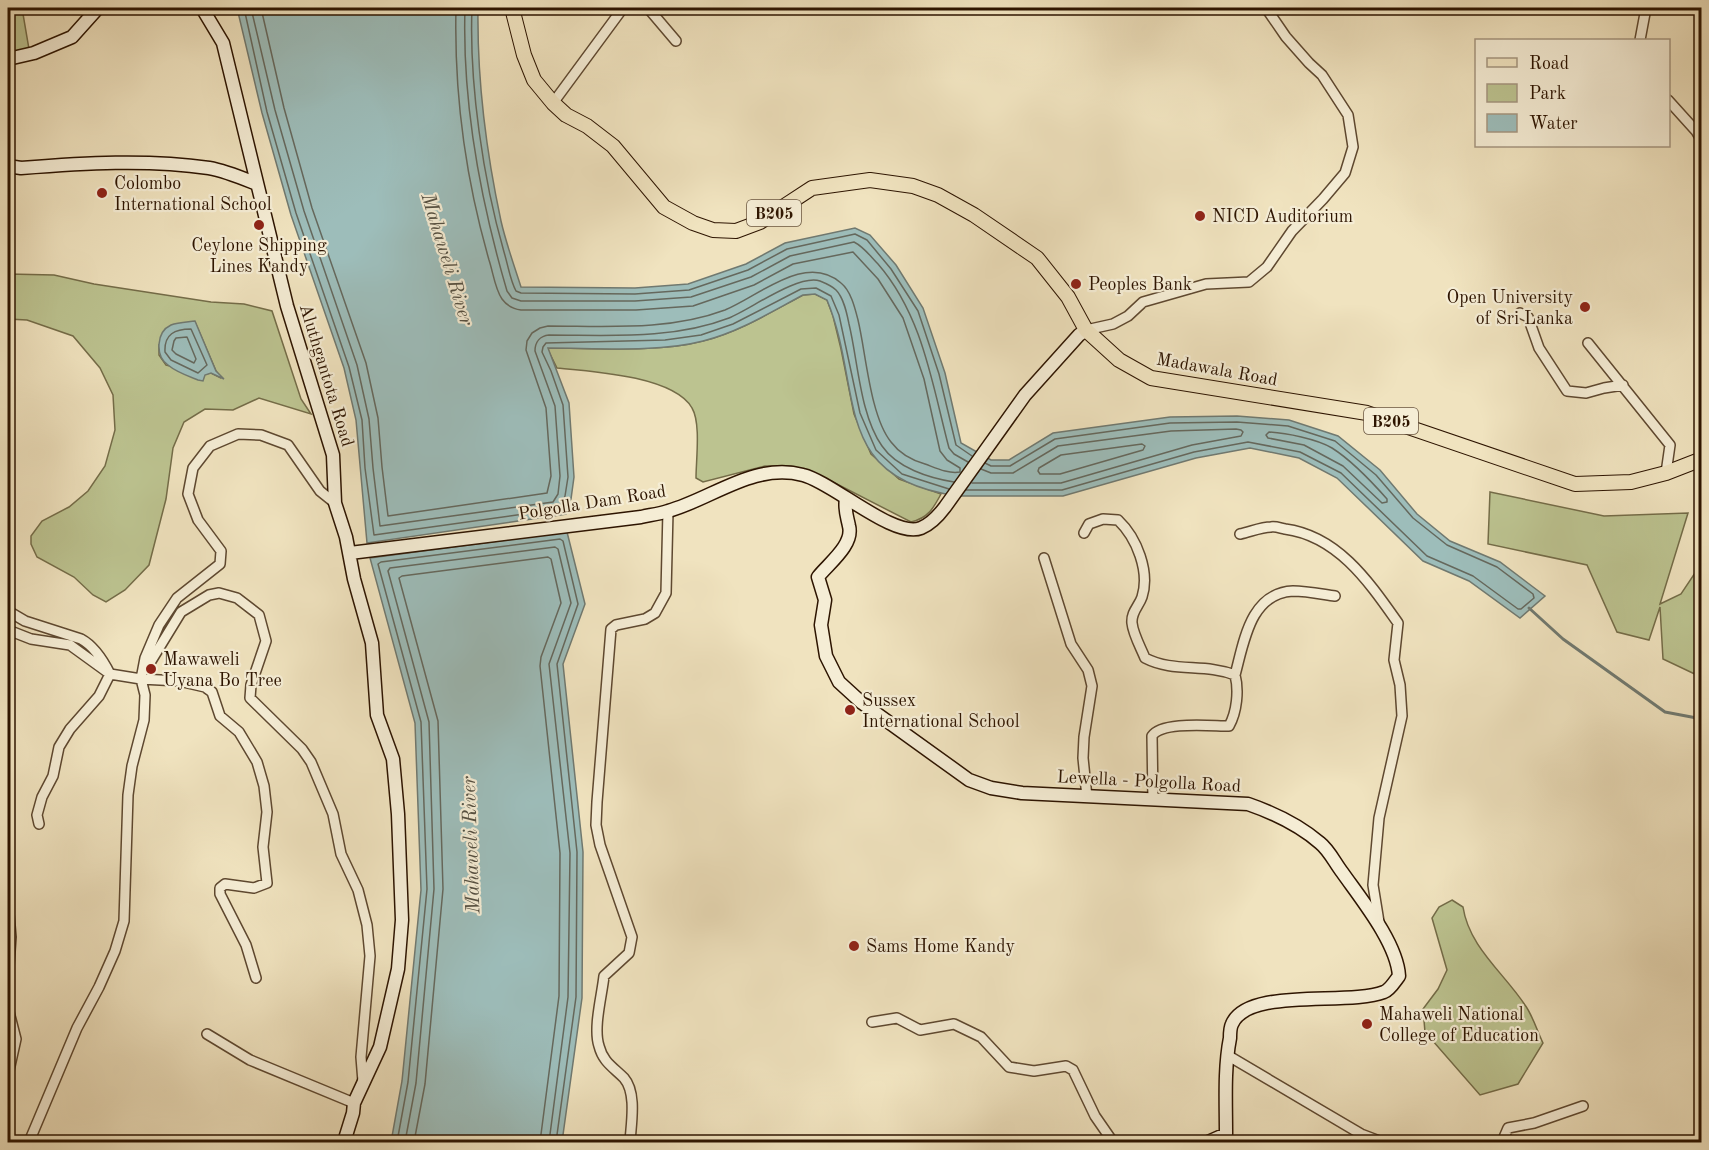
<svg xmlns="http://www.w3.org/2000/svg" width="1709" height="1150" font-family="'Old Standard TT',serif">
  <rect width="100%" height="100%" fill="#f0e3bf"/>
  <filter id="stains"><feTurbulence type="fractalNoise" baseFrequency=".00333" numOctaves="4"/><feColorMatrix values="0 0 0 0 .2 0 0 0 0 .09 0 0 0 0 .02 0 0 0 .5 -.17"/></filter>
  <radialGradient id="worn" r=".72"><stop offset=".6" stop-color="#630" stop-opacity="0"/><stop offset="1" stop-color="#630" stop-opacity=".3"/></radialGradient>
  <!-- green -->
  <path fill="#bcc390" stroke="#746c48" stroke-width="1.5" fill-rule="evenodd" d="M 8,8 L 22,8 L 29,49 L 8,52 Z
    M 8,274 L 54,275 L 94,284 L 211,302 L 244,304 L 272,311 L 301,399 L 311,414 L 259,398 L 233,410 L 205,409 L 184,422 L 173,448 L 166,499 L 149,565 L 125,590 L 106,602 L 93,595 L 74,577 L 37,557 L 31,544 L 31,536 L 42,521 L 69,507 L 88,491 L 105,466 L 115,430 L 113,395 L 100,368 L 73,336 L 27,320 L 8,319 ZM 195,322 L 216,371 L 221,378 L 211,373 L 205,374 L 166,365 L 159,355 L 159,345 Z
    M 815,294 L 827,300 L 833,316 L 841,349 L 854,414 L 871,454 L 899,479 L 941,494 C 933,509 928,518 911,522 L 831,481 L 791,466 L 765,466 L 703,482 L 696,478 C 696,460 701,423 692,408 C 674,376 590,371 557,368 L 547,348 C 595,348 657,353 703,341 C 739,332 771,312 803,295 Z
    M 1490,492 L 1604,516 L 1688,513 L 1660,604 L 1681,594 L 1701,564 L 1701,677 L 1663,659 L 1660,607 L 1649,640 L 1617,632 L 1587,565 L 1488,544 Z
    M 1452,900 L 1463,907 C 1469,947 1504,973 1525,1005 C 1533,1016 1537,1031 1543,1043 L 1518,1084 L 1480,1095 L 1425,1032 L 1423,1009 L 1438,989 L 1447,970 L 1432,918 L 1439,907 Z"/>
  <!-- water -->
  <path fill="#9dbdba" stroke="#707970" stroke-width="1.5" d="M 237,8 L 478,8 C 477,79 486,151 501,221 C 506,243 514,265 521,287 L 635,288 L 688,284 L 746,264 L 785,243 L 855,228 L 870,235 L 896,265 L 923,308 L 945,373 L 961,443 L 991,460 L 1009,460 L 1053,433 L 1170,417 L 1237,416 L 1289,420 L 1338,436 L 1380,470 L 1417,514 L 1450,541 L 1500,562 L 1545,596 L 1520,618 L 1469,581 L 1423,561 L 1337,478 L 1299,458 L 1250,448 L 1196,458 L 1063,496 L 958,496 C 829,479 864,389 827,300 L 815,294 L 803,295 C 771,312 739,332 703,341 C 657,353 596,348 548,348 L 569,403 L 574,477 L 571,499 L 566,507 L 566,514 L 367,543 L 356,420 L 344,368 L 291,215 L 262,113 Z
    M 195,321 L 216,371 L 224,379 L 211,373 L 205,375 L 203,381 L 198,380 C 188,376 176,372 168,365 C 155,356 156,332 171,325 C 178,322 188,322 195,321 Z
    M 567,532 L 585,604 L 563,664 L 583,852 L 582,998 L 562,1142 L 391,1142 L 402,1081 L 421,890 L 415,723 L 370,558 Z"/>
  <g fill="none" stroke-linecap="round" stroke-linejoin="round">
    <!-- shore -->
    <path stroke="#65685d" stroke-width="1.5" d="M 244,8 L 267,112 L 296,213 L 349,367 L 362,420 L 365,468 L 374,535 L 559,509 L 565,496 L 568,477 L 563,405 L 551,371 L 542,352 L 543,347 L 546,343 L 665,340 L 701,335 L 733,324 L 801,289 L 816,288 L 831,296 L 839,315 L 860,413 L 876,450 L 902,474 L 949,489
      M 251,8 L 275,110 L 304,211 L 357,365 L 369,419 L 373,468 L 380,526 L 553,502 L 558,494 L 560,476 L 555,406 L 535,351 C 535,342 540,336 549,335 C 609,335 672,340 729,318 C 751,309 798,274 820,281 C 825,283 832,286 836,290 C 844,298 847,314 849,324 C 858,361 860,415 882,446 C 897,468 929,478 954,482
      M 261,8 L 284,108 L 312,208 L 366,363 L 378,418 L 382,467 L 388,516 L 547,493 L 551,476 L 546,408 L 526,350 L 527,341 L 532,333 L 540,328 L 548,326 C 607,326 669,331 725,310 C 759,296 806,252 841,283 C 851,291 855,308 858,320 C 866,353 870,416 891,442 C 900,454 911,460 925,464 C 936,468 948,474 960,472 L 960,468 L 947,460 L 940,451 L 924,379 L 903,318 L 878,279 L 853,252 L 793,264 L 754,285 L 693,306 L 636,310 L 521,310 C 513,309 507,306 502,299 C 495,289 493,272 489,260 C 466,180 454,92 456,8
      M 465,8 C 462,103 480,199 507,291 L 512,298 L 521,301 L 635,301 L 691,297 L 751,277 L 790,256 L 854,242 C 864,247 870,256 878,264 C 923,316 932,384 949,448 L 954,454 L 968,462
      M 472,8 C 469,83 483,179 504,252 C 508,265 510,280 516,291 L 521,293 L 635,294 L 689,290 L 748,270 L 787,249 L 855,234 L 867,240 L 891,269 L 918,311 L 939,374 L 956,445 L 972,456
      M 191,329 L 207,365 L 198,373 L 171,360 L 165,352 C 164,334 175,329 191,329 Z
      M 187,337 L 196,359 L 194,363 L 176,354 L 172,350 L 174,341 L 176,338 Z
      M 1269,432 C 1286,433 1317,439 1332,448 C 1351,460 1372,482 1387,499 L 1387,502 L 1382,503 L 1343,466 L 1304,445 L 1268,438 L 1266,435 Z
      M 1142,444 L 1145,446 L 1143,450 L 1060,474 L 1040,474 L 1038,471 L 1039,468 L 1061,455 Z
      M 972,483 L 1061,483 L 1192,445 L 1241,436 L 1243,432 L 1241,430 L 1236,429 L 1171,431 L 1058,446 L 1013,473 L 991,473 L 981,469
      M 966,490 L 1062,490 L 1194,452 L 1248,442 L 1300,452 L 1341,473 L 1427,556 L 1473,576 L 1518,609 L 1521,609 L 1534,598 L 1533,594 L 1497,567 L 1447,545 L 1413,518 L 1376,475 L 1335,441 L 1288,426 L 1237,422 L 1170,423 L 1055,439 L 1010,466 L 991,466 L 985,463
      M 397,1142 L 408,1082 L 427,889 L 421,722 L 378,564 L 381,562 L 560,539 L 563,541 L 578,604 L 557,664 L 577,852 L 576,997 L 556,1142
      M 405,1142 L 416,1083 L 434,889 L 429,722 L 388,571 L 390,568 L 555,547 L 558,549 L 571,603 L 549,664 L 570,853 L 568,997 L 549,1142
      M 414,1142 L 425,1084 L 443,889 L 438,721 L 399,578 L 402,576 L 548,557 L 551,559 L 561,603 L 541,657 L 540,666 L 560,853 L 559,996 L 540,1142"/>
    <!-- stream -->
    <path stroke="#707970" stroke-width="3" d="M 1529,608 L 1563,639 L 1665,712 L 1702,719"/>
    <defs>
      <path id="street" d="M 648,8 L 676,41
        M 1640,40 L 1646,8
        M 1668,100 L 1696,131 L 1702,141
        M 553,103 L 623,8
        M 1520,313 L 1528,317 L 1539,348 L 1567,391 L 1586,393 L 1604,388 L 1623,385
        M 1086,330 L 1113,324 L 1128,316 L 1143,302 L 1206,284 L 1249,282 L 1267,267 L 1292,231 L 1323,199 L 1345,173 L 1353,147 L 1348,115 L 1322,75 L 1309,63 L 1286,37 L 1266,8
        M 1588,343 L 1670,445 L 1666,473
        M 1084,533 L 1089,524 L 1103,519 L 1118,520 C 1137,538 1150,572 1142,597 C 1139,606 1131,612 1132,623 C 1133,634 1141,648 1145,658 C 1174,673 1204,663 1235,675 C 1239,690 1237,712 1229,726 C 1210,726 1162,721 1152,736 L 1153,800
        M 1240,534 C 1250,532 1261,527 1271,527 C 1275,526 1280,528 1285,529 C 1338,536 1369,582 1398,623 L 1394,660 L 1400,685 L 1402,716 L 1379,818 L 1373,885 L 1379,922
        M 1044,558 L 1071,644 L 1088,670 L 1092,686 L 1084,737 L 1083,758 L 1087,797
        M 8,611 L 25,621 L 81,639 C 94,646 103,660 110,674 L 99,696 L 70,729 L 59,747 L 53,776 L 42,797 L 37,815 L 39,824
        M 8,630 L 31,639 L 70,645 L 110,674 L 141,679 L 179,681 L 205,687 L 212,692 L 220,716 L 239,732 L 257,762 L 264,786 L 267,812 L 263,847 L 267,883 L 254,888 L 225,884 L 220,888 L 220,894 L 246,945 L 256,978
        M 148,666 L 181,612 L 209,595 L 219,593 L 237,598 L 259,615 L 266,641 L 251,685 L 250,698 L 302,749 L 311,762 L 333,814 L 341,854 L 358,890 L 367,925 L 370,956 L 361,1057 L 363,1082
        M 1235,675 C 1244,642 1250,593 1293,591 C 1306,591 1321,594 1335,596
        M 8,903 L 11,937 L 8,979
        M 8,1008 L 16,1039 L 8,1075
        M 872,1022 L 897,1018 L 920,1030 L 954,1024 L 981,1037 L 1009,1067 L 1034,1071 L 1066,1066 L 1073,1070 L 1095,1116 L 1113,1142
        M 207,1034 L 250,1060 L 354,1103
        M 1227,1055 L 1361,1134 L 1382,1142
        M 29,1142 L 77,1028 L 99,987 L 115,951 L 124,921 L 128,795 L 132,766 L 144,720 L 145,695 L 141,679 L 145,658 L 159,625 L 177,598 L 220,564 L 221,551 L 198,520 L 188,494 L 193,468 L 210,446 L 238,434 L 261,435 L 288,445 L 320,491 L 335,503
        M 630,1142 C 631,1124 637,1093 624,1078 C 613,1067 603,1062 599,1046 C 593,1028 602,995 604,976 L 629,953 L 632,937 L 600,845 L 596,825 L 597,802 L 611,629 L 616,625 L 645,619 L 655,613 L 666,593 L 668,511
        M 1502,1142 L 1508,1128 L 1534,1123 L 1583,1106"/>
      <path id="secondary" d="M 202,8 L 223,43 L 287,306 L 333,455 L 335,503 L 346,537 L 354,579 L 372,643 L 377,715 L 393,759 L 398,814 L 402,920 L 398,969 L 380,1047 L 354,1103 L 353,1113 L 344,1142
        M 8,59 L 34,53 L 72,37 L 98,8
        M 8,166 L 21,168 C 84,163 147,159 209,168 C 226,171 242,178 257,184
        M 846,498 C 844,509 847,516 849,526 C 854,545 828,564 818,577 L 825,600 L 821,625 L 826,656 L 839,682 L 862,703 L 969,780 L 991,788 L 1022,793 L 1248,804 C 1274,813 1298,824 1320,843 C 1329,850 1335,863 1342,872 C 1361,899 1397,943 1399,976 C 1395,981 1390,990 1384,992 C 1348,1006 1248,987 1232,1024 C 1230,1028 1230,1034 1230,1038 C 1224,1069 1226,1102 1226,1134
        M 350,553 L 641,517 C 650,515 659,514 668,511 C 712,499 754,462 803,475 C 832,482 894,539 921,528 C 931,524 939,515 945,507 L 1025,395 L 1079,335 L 1086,330
        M 1208,1142 L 1226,1134"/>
      <path id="primary" d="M 512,8 L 524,55 L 534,80 L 553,103 L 566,115 L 587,126 L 613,146 L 664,207 L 693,223 L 713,230 L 736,231 L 760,222 L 812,188 L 870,180 L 913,186 L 938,195 L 974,215 L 1037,258 L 1068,297 L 1086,330 L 1119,360 L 1151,378 L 1367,413 L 1575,484 L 1631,482 L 1666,473 L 1702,459"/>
    </defs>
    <!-- street casing -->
    <use href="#street" stroke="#5e4830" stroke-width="12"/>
    <!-- secondary casing -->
    <use href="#secondary" stroke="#2d1400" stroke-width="15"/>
    <!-- primary casing -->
    <use href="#primary" stroke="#2d1400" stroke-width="16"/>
    <!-- street -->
    <use href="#street" stroke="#f5edd5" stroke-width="9"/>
    <!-- secondary -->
    <use href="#secondary" stroke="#f5edd5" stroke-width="12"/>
    <!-- primary -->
    <use href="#primary" stroke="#f0e3bf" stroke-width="14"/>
  </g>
  <!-- markers -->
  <g fill="#8f2418" stroke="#f5edd5" stroke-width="2">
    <circle cx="102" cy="193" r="6"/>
    <circle cx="1200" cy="216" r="6"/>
    <circle cx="259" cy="225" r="6"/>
    <circle cx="1076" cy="284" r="6"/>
    <circle cx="1585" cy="307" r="6"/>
    <circle cx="151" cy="669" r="6"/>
    <circle cx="850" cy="710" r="6"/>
    <circle cx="854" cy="946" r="6"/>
    <circle cx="1367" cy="1024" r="6"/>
  </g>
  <g text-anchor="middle" stroke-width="4.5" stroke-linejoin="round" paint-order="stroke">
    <!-- shield labels -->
    <g fill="#f5edd5" stroke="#695540" stroke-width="1.5">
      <rect x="747" y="200" width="54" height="26" rx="4.5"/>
      <rect x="1364" y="408" width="54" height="26" rx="4.5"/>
    </g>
    <g font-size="16" font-weight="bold" fill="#2d1400">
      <text x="774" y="219">B205</text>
      <text x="1391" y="427">B205</text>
    </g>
    <!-- poi labels -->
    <g font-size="18" fill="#2d1400" stroke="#f5edd5" text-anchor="start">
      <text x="114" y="189">Colombo<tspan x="114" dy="21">International School</tspan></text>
      <text x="1212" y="222">NICD Auditorium</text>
      <text x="259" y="251" text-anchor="middle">Ceylone Shipping<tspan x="259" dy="21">Lines Kandy</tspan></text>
      <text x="1088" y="290">Peoples Bank</text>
      <text x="1573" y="303" text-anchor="end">Open University<tspan x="1573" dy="21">of Sri Lanka</tspan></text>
      <text x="163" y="665">Mawaweli<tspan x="163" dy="21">Uyana Bo Tree</tspan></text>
      <text x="862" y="706">Sussex<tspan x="862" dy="21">International School</tspan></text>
      <text x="866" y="952">Sams Home Kandy</text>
      <text x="1379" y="1020">Mahaweli National<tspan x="1379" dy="21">College of Education</tspan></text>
    </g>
    <!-- street labels -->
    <g font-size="18" fill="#2d1400" stroke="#f5edd5">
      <text transform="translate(1217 369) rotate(10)" y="6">Madawala Road</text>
      <text transform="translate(327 375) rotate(73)" y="6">Aluthgantota Road</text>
      <text transform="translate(592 502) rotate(-9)" y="6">Polgolla Dam Road</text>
      <text transform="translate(1149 781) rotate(3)" y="6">Lewella - Polgolla Road</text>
    </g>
    <!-- water labels -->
    <g font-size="20" font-style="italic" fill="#544f41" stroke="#f5edd5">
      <text transform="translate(448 259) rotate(73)" y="7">Mahaweli River</text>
      <text transform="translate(470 845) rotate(-92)" y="7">Mahaweli River</text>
    </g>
  </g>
  <!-- margin -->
  <rect width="1709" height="1150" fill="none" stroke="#f0e3bf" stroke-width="30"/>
  <rect x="9" y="9" width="1691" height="1132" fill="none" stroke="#2d1400" stroke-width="3"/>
  <rect x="15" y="15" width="1679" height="1120" fill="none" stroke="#2d1400" stroke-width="1.5"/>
  <!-- legend -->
  <rect x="1475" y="39" width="195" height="108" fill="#f5edd5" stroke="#a59680" stroke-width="1.5"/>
  <rect x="1487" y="58" width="30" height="9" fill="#f0e3bf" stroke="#a59680" stroke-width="1.5"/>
  <text x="1529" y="69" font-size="18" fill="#2d1400">Road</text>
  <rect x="1487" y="84" width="30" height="18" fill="#bcc390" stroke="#a59680" stroke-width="1.5"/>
  <text x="1529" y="99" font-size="18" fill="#2d1400">Park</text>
  <rect x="1487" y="114" width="30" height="18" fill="#9dbdba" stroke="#a59680" stroke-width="1.5"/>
  <text x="1529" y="129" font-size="18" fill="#2d1400">Water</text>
  <rect width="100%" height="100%" filter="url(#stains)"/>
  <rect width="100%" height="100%" fill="url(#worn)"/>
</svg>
